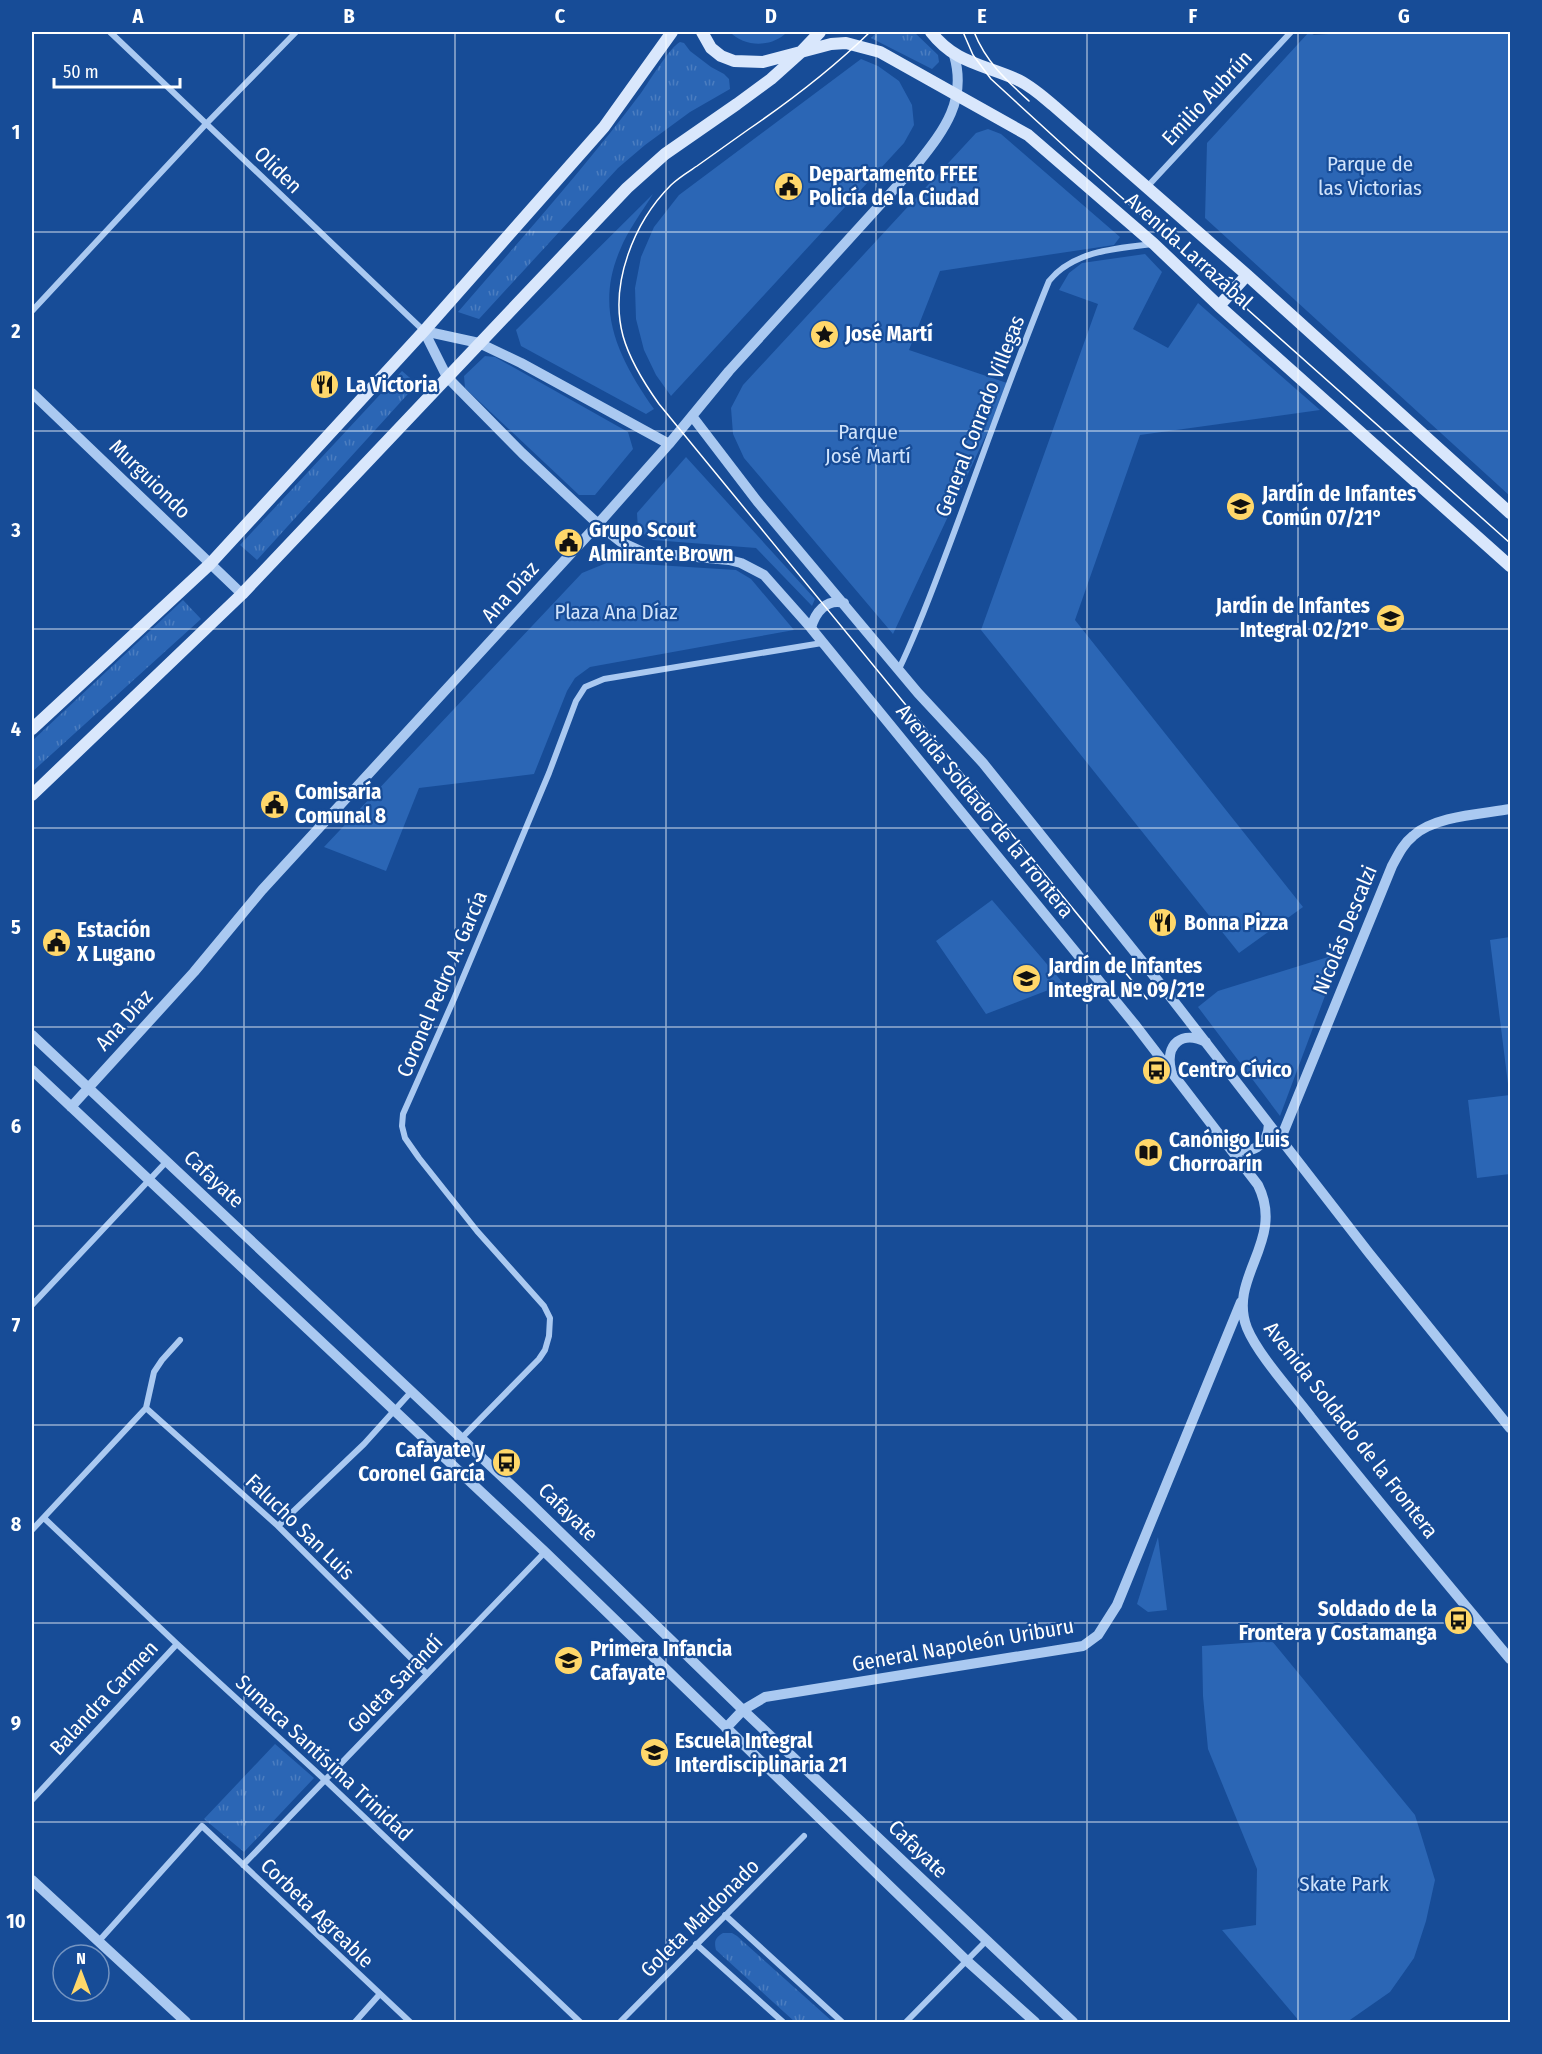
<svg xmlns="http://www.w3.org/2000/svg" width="1542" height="2054" font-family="'Fira Sans Condensed',sans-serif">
  <defs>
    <pattern id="grass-tufts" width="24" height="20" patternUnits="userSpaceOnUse" patternTransform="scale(1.5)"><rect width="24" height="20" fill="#2b66b5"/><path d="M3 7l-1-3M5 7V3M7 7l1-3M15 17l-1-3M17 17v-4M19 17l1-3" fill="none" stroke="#4b7dc0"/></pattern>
  </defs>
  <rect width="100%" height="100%" fill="#174c97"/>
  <!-- grass -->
  <path fill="url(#grass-tufts)" d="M 877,32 L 914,32 L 938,55 L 939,62 L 932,69 L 871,38 Z
    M 680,42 L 684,43 L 690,51 L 711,67 L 724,74 L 729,79 L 730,89 L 690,112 L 645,145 L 618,168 L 479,319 L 458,312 C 520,240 584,169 641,93 C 649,82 670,47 680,42 Z
    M 402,371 L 417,384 L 257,560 L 240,545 Z
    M 183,600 L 201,619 L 32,772 L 32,741 Z
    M 275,1744 L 314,1778 L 244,1852 L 204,1819 Z
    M 723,1933 L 732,1933 L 737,1936 L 833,2022 L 795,2022 L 716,1950 C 714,1941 715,1938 723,1933 Z"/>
  <!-- green -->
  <path fill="#2b66b5" d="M 730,32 L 787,32 C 772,48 744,47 730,32 Z
    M 1309,32 L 1314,35 L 1357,32 L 1510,32 L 1510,496 L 1205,218 L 1207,143 Z
    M 861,59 L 878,66 L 899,81 L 912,105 L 914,125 L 904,143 L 671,396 L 656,375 L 644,350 L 636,319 L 635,288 L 641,257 L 654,227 L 679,195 Z
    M 988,129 L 1001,134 L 1120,237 L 1114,245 L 940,271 L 909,350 L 1010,384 L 893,634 L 744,458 L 733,434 L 731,408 L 743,385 L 976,133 Z
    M 653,194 C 642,212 628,230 620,250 C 594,310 619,359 654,409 L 646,414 L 521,346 L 516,330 Z
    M 1145,254 L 1162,272 L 1133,329 L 1168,348 L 1198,303 L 1320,410 L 1140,435 L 1075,620 L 1303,907 L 1239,953 L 981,630 L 1098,304 L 1059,290 L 1069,273 L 1082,263 Z
    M 485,356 L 495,357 L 628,432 L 633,449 L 595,495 L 579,495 L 465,388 L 464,376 Z
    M 686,457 L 815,599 L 812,606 L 756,548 L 653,540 L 638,530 L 637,513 Z
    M 609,562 L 736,570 L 751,579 L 794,630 L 590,667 L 575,678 L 567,691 L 534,774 L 419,788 L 386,871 L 324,847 L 582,573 Z
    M 992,900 L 1064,984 L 986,1014 L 936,941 Z
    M 1510,937 L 1510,1084 L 1508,1084 L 1490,940 Z
    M 1341,953 L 1280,1116 L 1198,1007 L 1218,991 Z
    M 1510,1095 L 1510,1174 L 1477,1178 L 1468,1100 Z
    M 1158,1537 L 1167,1610 L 1148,1612 L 1137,1604 Z
    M 1272,1641 L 1415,1815 L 1435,1880 L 1426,1921 L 1414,1958 L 1390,1992 L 1347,2022 L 1300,2022 L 1222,1930 L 1256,1925 L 1257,1869 L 1208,1749 L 1203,1696 L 1202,1646 Z"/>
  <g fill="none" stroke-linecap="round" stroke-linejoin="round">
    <!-- minor -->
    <path stroke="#aac9f1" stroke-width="6" d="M 110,32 L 424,331
      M 1147,187 L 1291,32
      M 32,311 L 206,124 L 296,32
      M 899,669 C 918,630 933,588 949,546 C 982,458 1013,369 1049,281 C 1073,251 1117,248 1153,244
      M 32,1305 L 167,1161
      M 146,1408 L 278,1526 L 427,1674
      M 443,1457 L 539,1359 L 545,1350 L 549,1336 L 550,1318 L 544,1306 L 477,1231 L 419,1158 L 405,1138 L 402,1126 L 403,1114 L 454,999 L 549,773 L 576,701 L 585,687 L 604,679 L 822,643
      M 44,1518 L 177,1644 L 325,1780 L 580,2022
      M 278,1526 L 364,1444 L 411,1392
      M 32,1530 L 146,1408 L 154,1372 L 162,1360 L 180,1340
      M 32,1800 L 177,1644
      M 243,1865 L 545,1552
      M 725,1915 L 842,2022
      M 98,1942 L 202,1826 L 410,2022
      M 696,1944 L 783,2022
      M 355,2022 L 379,1995
      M 620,2022 L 804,1836
      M 906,2022 L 986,1941"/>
    <!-- tertiary -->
    <path stroke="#aac9f1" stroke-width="10" d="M 424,331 L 447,377 L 522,453 L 598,524 L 621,542 L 643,552 L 729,560 L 741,563 L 764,575 L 811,628 L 1136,1026 L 1258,1185 C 1286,1241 1227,1277 1247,1328 C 1258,1355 1293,1393 1311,1417 C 1376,1499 1443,1579 1510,1659
      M 424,331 L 479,343 L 521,363 L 669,444
      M 32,393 L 242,594
      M 692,416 L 757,501 L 918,693 L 983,763 L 1162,986 L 1369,1253 L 1510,1428
      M 811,628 C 815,613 826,598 844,603
      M 32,1035 L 528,1501 L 743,1710 L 1073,2022
      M 32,1070 L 545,1552 L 966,1960 L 1035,2022
      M 1171,1070 C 1165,1044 1182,1030 1206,1042
      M 71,1107 L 194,972 L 262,890 L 598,524 L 669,444 L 729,371 L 918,163 C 945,129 967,100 954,55
      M 1281,1138 L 1392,866 C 1398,855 1403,844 1413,836 C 1434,816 1482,814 1510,809
      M 1231,1147 C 1251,1156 1268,1146 1269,1124
      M 726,1728 L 743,1710 L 765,1697 L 1083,1646 L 1098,1635 L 1117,1605 L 1241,1302
      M 32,1880 L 186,2022"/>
    <!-- secondary -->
    <path stroke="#d9e7fc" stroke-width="12" d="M 702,32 L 711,48 L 721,56 L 734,61 L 763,62 L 831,44 L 846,43 L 880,52 L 1028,135 L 1154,244 L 1219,306 L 1510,566
      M 931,32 C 955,63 982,64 1016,79 C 1030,85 1042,96 1054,106 L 1247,275 L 1510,513
      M 1219,306 L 1247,275
      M 32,729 L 210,564 L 424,331 L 604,127 L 672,32
      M 32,795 L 242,594 L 627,188 L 665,154 L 737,104 L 771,79 L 800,53 L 820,32"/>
    <!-- tram -->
    <path stroke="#fff" stroke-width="1.5" d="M 870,32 C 834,67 790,101 749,129 C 732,141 714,154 697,166 C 688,172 678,178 671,185 C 634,222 609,284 623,336 C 630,361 644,383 659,404 L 1147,999
      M 963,32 L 973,55 L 991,79 L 1075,156 L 1510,543
      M 974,32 C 986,62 1006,80 1029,101"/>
  </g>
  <!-- grid -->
  <path fill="none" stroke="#fff" stroke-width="1.5" stroke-opacity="0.55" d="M 244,32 L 244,2022M 455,32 L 455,2022M 666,32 L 666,2022M 876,32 L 876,2022M 1087,32 L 1087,2022M 1298,32 L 1298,2022M 32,232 L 1510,232M 32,431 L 1510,431M 32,629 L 1510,629M 32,828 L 1510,828M 32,1027 L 1510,1027M 32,1226 L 1510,1226M 32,1425 L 1510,1425M 32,1623 L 1510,1623M 32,1822 L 1510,1822"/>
  <!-- icons -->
  <defs>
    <symbol id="civic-disc" viewBox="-11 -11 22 22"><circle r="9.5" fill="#ffd76a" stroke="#174c97"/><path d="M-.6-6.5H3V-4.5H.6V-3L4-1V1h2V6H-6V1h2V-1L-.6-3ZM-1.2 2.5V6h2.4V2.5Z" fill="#111"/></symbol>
    <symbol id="sight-disc" viewBox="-11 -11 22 22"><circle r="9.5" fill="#ffd76a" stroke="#174c97"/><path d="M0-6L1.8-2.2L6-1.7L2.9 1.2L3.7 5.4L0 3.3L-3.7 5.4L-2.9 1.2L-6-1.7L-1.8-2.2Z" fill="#111"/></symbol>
    <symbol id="restaurant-disc" viewBox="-11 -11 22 22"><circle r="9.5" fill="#ffd76a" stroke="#174c97"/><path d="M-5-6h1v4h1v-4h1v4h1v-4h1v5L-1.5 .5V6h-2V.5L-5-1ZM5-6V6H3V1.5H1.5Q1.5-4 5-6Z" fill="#111"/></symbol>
    <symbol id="school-disc" viewBox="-11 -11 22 22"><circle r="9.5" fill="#ffd76a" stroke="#174c97"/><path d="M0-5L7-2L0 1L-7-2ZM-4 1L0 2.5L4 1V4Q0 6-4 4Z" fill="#111"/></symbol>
    <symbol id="bus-disc" viewBox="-11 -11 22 22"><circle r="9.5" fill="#ffd76a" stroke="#174c97"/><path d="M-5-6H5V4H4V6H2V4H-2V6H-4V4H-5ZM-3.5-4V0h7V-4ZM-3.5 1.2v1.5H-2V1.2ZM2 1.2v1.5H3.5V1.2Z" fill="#111"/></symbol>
    <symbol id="library-disc" viewBox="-11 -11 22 22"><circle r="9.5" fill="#ffd76a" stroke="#174c97"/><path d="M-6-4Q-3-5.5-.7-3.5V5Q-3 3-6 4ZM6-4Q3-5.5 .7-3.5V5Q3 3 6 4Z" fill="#111"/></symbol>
  </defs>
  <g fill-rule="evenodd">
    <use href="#civic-disc" x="772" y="170" width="33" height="33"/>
    <use href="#sight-disc" x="808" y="318" width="33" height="33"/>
    <use href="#restaurant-disc" x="308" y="368" width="33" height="33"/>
    <use href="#school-disc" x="1224" y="490" width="33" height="33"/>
    <use href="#civic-disc" x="552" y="526" width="33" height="33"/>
    <use href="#school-disc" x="1374" y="602" width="33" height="33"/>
    <use href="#civic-disc" x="258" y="788" width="33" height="33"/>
    <use href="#restaurant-disc" x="1146" y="906" width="33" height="33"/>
    <use href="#civic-disc" x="40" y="926" width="33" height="33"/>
    <use href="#school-disc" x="1010" y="962" width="33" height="33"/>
    <use href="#bus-disc" x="1140" y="1054" width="33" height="33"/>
    <use href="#library-disc" x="1132" y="1136" width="33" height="33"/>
    <use href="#bus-disc" x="490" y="1446" width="33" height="33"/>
    <use href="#bus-disc" x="1442" y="1604" width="33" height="33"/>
    <use href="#school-disc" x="552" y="1644" width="33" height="33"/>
    <use href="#school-disc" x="638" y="1736" width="33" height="33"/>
  </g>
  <g text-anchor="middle" stroke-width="4.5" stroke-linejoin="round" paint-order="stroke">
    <!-- street labels -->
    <g font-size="21" fill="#fff" stroke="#174c97">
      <text transform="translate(1207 98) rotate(-47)" y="7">Emilio Aubrún</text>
      <text transform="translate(278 170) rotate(44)" y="7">Oliden</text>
      <text transform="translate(1189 251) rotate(42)" y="7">Avenida Larrazábal</text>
      <text transform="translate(980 416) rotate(-69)" y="7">General Conrado Villegas</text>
      <text transform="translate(150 479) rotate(44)" y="7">Murguiondo</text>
      <text transform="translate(510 592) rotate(-48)" y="7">Ana Díaz</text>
      <text transform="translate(985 811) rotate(51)" y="7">Avenida Soldado de la Frontera</text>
      <text transform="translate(1345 930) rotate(-68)" y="7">Nicolás Descalzi</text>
      <text transform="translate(442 984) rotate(-67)" y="7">Coronel Pedro A. García</text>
      <text transform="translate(124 1020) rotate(-48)" y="7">Ana Díaz</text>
      <text transform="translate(214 1179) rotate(43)" y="7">Cafayate</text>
      <text transform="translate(1351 1430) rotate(52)" y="7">Avenida Soldado de la Frontera</text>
      <text transform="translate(568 1512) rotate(44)" y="7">Cafayate</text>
      <text transform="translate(300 1527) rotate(44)" y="7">Falucho San Luis</text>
      <text transform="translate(963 1645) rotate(-10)" y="7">General Napoleón Uriburu</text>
      <text transform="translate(395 1684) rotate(-46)" y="7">Goleta Sarandí</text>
      <text transform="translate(104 1698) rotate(-47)" y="7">Balandra Carmen</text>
      <text transform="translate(324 1758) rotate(43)" y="7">Sumaca Santísima Trinidad</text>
      <text transform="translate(918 1849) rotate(44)" y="7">Cafayate</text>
      <text transform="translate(317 1913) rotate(44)" y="7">Corbeta Agreable</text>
      <text transform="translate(700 1918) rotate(-45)" y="7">Goleta Maldonado</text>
    </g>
    <!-- park labels -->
    <g font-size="21" fill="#d1e4fc" stroke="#174c97">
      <text x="1370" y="171">Parque de<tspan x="1370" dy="24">las Victorias</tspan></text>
      <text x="868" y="439">Parque<tspan x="868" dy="24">José Martí</tspan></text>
      <text x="616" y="619">Plaza Ana Díaz</text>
      <text x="1344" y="1891">Skate Park</text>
    </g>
    <!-- poi labels -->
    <g font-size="21" font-weight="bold" fill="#fff" stroke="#174c97" text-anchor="start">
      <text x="809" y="181">Departamento FFEE<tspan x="809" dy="24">Policía de la Ciudad</tspan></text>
      <text x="845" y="341">José Martí</text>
      <text x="346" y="392">La Victoria</text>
      <text x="1262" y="501">Jardín de Infantes<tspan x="1262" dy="24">Común 07/21°</tspan></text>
      <text x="589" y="537">Grupo Scout<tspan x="589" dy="24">Almirante Brown</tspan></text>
      <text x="1370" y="613" text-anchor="end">Jardín de Infantes<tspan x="1370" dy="24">Integral 02/21°</tspan></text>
      <text x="295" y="799">Comisaría<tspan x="295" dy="24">Comunal 8</tspan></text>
      <text x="1184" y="930">Bonna Pizza</text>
      <text x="77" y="937">Estación<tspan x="77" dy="24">X Lugano</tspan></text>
      <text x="1048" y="973">Jardín de Infantes<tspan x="1048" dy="24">Integral Nº 09/21º</tspan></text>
      <text x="1178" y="1077">Centro Cívico</text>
      <text x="1169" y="1147">Canónigo Luis<tspan x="1169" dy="24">Chorroarín</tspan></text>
      <text x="485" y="1457" text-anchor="end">Cafayate y<tspan x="485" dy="24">Coronel García</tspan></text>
      <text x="1437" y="1616" text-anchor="end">Soldado de la<tspan x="1437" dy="24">Frontera y Costamanga</tspan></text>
      <text x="590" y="1656">Primera Infancia<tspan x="590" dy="24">Cafayate</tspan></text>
      <text x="675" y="1748">Escuela Integral<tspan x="675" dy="24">Interdisciplinaria 21</tspan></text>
    </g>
  </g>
  <!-- border -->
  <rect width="1542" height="2054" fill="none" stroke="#174c97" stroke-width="66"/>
  <!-- north arrow -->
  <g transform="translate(81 1973)"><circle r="28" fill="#174c97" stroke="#7494c1" stroke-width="1.5"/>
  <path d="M0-4.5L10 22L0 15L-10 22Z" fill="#ffd76a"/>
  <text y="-9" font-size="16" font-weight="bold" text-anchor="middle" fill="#ffffff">N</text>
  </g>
  <!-- scale -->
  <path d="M54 78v9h126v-9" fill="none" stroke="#ffffff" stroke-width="3"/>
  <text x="63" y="78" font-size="18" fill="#ffffff" stroke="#174c97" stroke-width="4.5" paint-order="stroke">50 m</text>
  <rect x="33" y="33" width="1476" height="1988" fill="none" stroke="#fff" stroke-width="2"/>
  <g font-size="20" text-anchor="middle" font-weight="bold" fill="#fff">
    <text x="138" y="23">A</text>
    <text x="349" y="23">B</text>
    <text x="560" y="23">C</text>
    <text x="771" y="23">D</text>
    <text x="982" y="23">E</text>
    <text x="1193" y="23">F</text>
    <text x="1404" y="23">G</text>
    <text x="16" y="139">1</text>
    <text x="16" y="338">2</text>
    <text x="16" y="537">3</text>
    <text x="16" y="736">4</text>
    <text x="16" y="934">5</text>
    <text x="16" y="1133">6</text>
    <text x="16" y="1332">7</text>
    <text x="16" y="1531">8</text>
    <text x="16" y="1730">9</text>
    <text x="16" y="1928">10</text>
  </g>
</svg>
